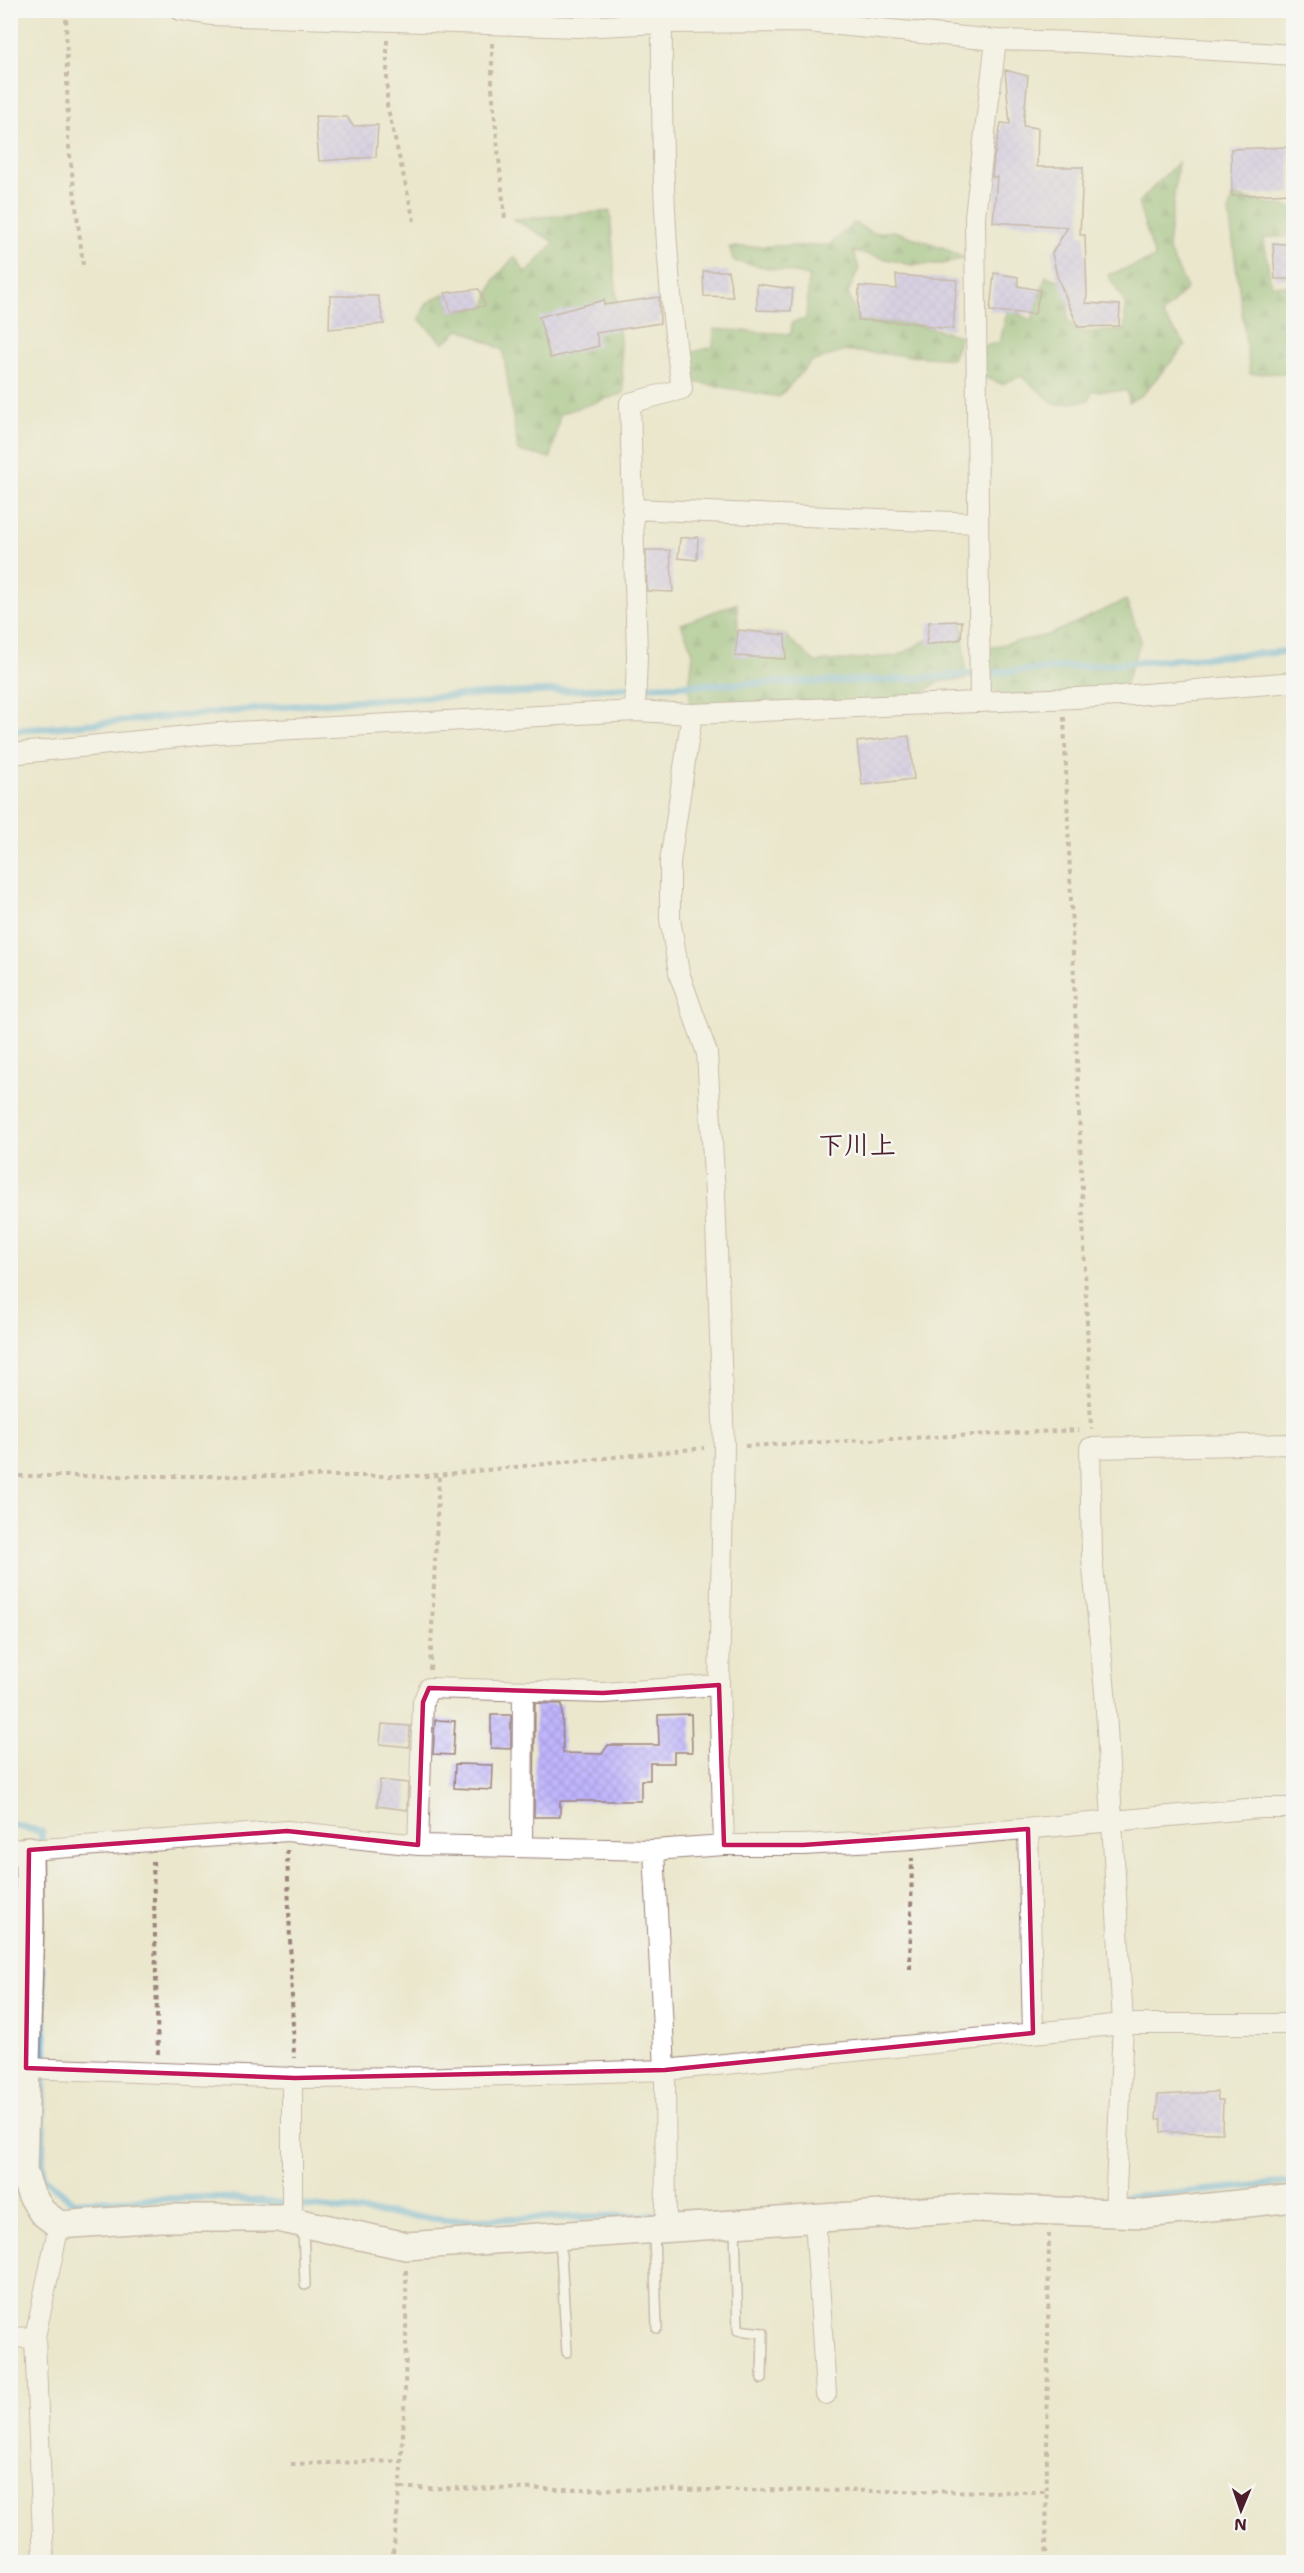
<svg xmlns="http://www.w3.org/2000/svg" width="1304" height="2573" font-family="'Shantell Sans','Klee One',sans-serif">
  <defs>
    <pattern id="forest-firs" width="22" height="20" patternUnits="userSpaceOnUse" patternTransform="scale(1.5)"><rect width="22" height="20" fill="#86b873"/><path d="M5 1l3.5 6h-7zM16 11l3.5 6h-7z" fill="#70955f"/></pattern>
    <pattern id="building-cross-hatch" width="8" height="8" patternUnits="userSpaceOnUse" patternTransform="scale(1.5)"><rect width="8" height="8" fill="#bfb5fd"/><path d="M0 0l8 8M0 8l8-8" fill="none" stroke="#a69bd9"/></pattern>
  </defs>
  <rect width="100%" height="100%" fill="#f6f6f2"/>
  <filter id="ink" filterUnits="userSpaceOnUse"><feTurbulence type="fractalNoise" baseFrequency=".0167" numOctaves="2"/><feDisplacementMap in="SourceGraphic" scale="12" xChannelSelector="R" yChannelSelector="G"/><feConvolveMatrix kernelMatrix="1 2 1 2 8 2 1 2 1" color-interpolation-filters="sRGB"/></filter>
  <filter id="wash" filterUnits="userSpaceOnUse"><feTurbulence type="fractalNoise" baseFrequency=".008" numOctaves="4" result="noise"/><feDisplacementMap in="SourceGraphic" scale="24" xChannelSelector="R" yChannelSelector="G"/><feGaussianBlur stdDeviation="1.35" result="paint"/><feColorMatrix in="noise" values="0 0 0 0 0 0 0 0 0 0 0 0 0 0 0 0 0 1.4 0 .05"/><feComposite in="paint" operator="in"/></filter>
  <g filter="url(#wash)">
    <rect width="100%" height="100%" fill="#ebe7cd"/>
    <!-- forest -->
    <path fill="url(#forest-firs)" stroke="#686c4f" stroke-width="1.5" d="M 1178,162 L 1168,248 L 1187,288 L 1162,315 L 1186,345 L 1142,395 L 1129,402 L 1127,391 L 1092,391 L 1089,400 L 1056,405 L 1021,376 L 1002,384 L 965,370 L 976,348 L 1000,342 L 1008,308 L 1032,321 L 1046,276 L 1068,284 L 1068,320 L 1081,332 L 1125,330 L 1125,303 L 1108,275 L 1155,258 L 1138,203 Z
      M 1232,196 L 1293,208 L 1292,236 L 1264,238 L 1271,285 L 1293,286 L 1293,373 L 1250,374 L 1229,212 Z
      M 610,211 L 624,393 L 560,414 L 551,458 L 518,451 L 503,350 L 461,329 L 443,343 L 419,319 L 427,303 L 445,293 L 451,312 L 485,306 L 494,280 L 515,256 L 526,274 L 555,242 L 513,219 Z
      M 854,223 L 873,233 L 894,231 L 942,247 L 964,258 L 943,264 L 911,265 L 853,251 L 859,268 L 848,293 L 858,320 L 919,325 L 961,336 L 952,359 L 845,351 L 811,362 L 779,397 L 686,381 L 688,353 L 713,347 L 714,329 L 791,334 L 792,322 L 806,319 L 809,276 L 734,261 L 729,247 L 829,245 Z
      M 1126,600 L 1141,640 L 1121,696 L 1008,701 L 983,680 L 991,647 L 1048,635 Z
      M 737,603 L 738,630 L 785,635 L 815,662 L 897,656 L 962,621 L 966,679 L 938,682 L 914,699 L 692,714 L 689,688 L 693,653 L 681,624 Z"/>
    <g fill="none" stroke-linecap="round" stroke-linejoin="round">
      <!-- stream -->
      <path stroke="#62afdb" stroke-width="7" d="M 10,731 L 348,701 L 657,686 L 891,680 L 1294,651
        M 10,1824 L 42,1832 L 40,1848
        M 42,1969 L 45,2053 L 42,2176 L 73,2202 L 213,2197 L 452,2220 L 665,2215
        M 1117,2199 L 1294,2182"/>
    </g>
    <g id="blocks">
      <!-- building -->
      <path fill="url(#building-cross-hatch)" d="M 1005,70 L 1028,76 L 1023,126 L 1038,128 L 1037,167 L 1083,167 L 1080,235 L 1085,235 L 1087,296 L 1085,303 L 1120,305 L 1119,326 L 1078,327 L 1057,276 L 1052,253 L 1068,227 L 993,222 L 997,177 L 992,177 L 994,157 L 1001,123 L 1010,124 Z
        M 315,116 L 347,117 L 353,126 L 378,125 L 376,157 L 319,161 Z
        M 1289,147 L 1291,193 L 1232,196 L 1231,149 Z
        M 1273,243 L 1293,245 L 1293,279 L 1275,279 Z
        M 703,271 L 728,271 L 733,297 L 704,296 Z
        M 994,273 L 1018,277 L 1018,286 L 1040,290 L 1035,314 L 990,311 Z
        M 896,275 L 957,280 L 953,329 L 923,326 L 923,324 L 858,320 L 859,286 L 897,289 Z
        M 757,284 L 793,289 L 791,311 L 757,310 Z
        M 479,289 L 485,306 L 451,312 L 445,293 Z
        M 330,296 L 378,296 L 384,324 L 329,329 Z
        M 659,297 L 660,323 L 596,333 L 599,346 L 550,358 L 539,317 L 604,300 L 604,305 Z
        M 698,537 L 697,560 L 678,558 L 680,538 Z
        M 646,550 L 670,550 L 673,592 L 647,591 Z
        M 962,621 L 961,639 L 926,645 L 929,622 Z
        M 738,630 L 785,635 L 786,659 L 735,656 Z
        M 909,736 L 914,779 L 862,785 L 857,742 Z
        M 535,1703 L 562,1704 L 563,1753 L 602,1754 L 608,1745 L 659,1745 L 658,1715 L 691,1714 L 692,1752 L 674,1752 L 674,1763 L 650,1763 L 650,1780 L 641,1780 L 641,1801 L 560,1801 L 560,1817 L 534,1817 Z
        M 491,1715 L 511,1715 L 511,1749 L 491,1748 Z
        M 435,1720 L 455,1721 L 453,1755 L 433,1754 Z
        M 382,1724 L 410,1726 L 409,1747 L 380,1744 Z
        M 455,1764 L 493,1765 L 492,1790 L 454,1788 Z
        M 380,1780 L 408,1783 L 407,1810 L 377,1806 Z
        M 1217,2092 L 1218,2100 L 1223,2100 L 1222,2133 L 1161,2132 L 1161,2119 L 1156,2119 L 1158,2095 Z"/>
    </g>
  </g>
  <g filter="url(#ink)">
    <use href="#blocks" fill-opacity="0" stroke="#9a837c" stroke-width="1.5"/>
    <g fill="none" stroke-linecap="round" stroke-linejoin="round">
      <defs>
        <path id="lane" d="M 303,2227 L 305,2285
          M 735,2227 L 738,2330 L 763,2333 L 762,2379
          M 654,2232 L 657,2328
          M 560,2237 L 567,2352"/>
        <path id="street" d="M 180,10 L 211,15 L 578,27 L 662,23 L 806,22 L 996,40 L 1078,42 L 1294,55
          M 632,509 L 978,523
          M 980,702 L 975,216 L 996,40
          M 635,711 L 637,656 L 630,403 L 682,389 C 664,268 661,145 662,23
          M 692,714 L 670,862 L 670,919 L 679,973 L 707,1053 L 715,1194 L 724,1447 L 719,1685 L 724,1845
          M 10,754 L 218,733 L 635,711 L 692,714 L 1121,696 L 1294,682
          M 1028,1829 L 1033,2033
          M 418,1845 L 423,1702 L 429,1688 L 603,1693 L 719,1685
          M 522,1847 L 523,1691
          M 10,1849 L 29,1850 L 287,1831 L 418,1845 L 654,1850 L 724,1845 L 803,1845 L 912,1839 L 1259,1808 L 1294,1808
          M 654,1850 L 665,2070 L 666,2228
          M 26,2068 L 295,2078 L 443,2077 L 665,2070 L 1123,2024 L 1294,2024
          M 1115,2213 L 1123,2024 L 1105,1692 L 1092,1557 L 1090,1448 L 1294,1444
          M 815,2218 L 826,2394
          M 292,2221 L 292,2077
          M 10,2338 L 35,2337
          M 44,2562 L 35,2337 L 59,2225"/>
        <path id="secondary" d="M 29,1850 L 30,1921 L 23,2171 L 31,2194 L 42,2212 L 59,2225 L 160,2218 L 278,2218 L 406,2246 L 970,2208 L 1145,2214 L 1294,2198"/>
      </defs>
      <!-- lane casing -->
      <use href="#lane" stroke="#9a837c" stroke-width="12"/>
      <!-- street casing -->
      <use href="#street" stroke="#9a837c" stroke-width="22"/>
      <!-- secondary casing -->
      <use href="#secondary" stroke="#9a837c" stroke-width="30"/>
      <!-- path -->
      <path stroke="#9a837c" stroke-width="4" stroke-dasharray="4.5 4.5" stroke-linecap="butt" d="M 66,10 L 68,138 L 83,265
        M 387,40 L 387,105 L 414,221
        M 492,43 L 492,88 L 505,220
        M 1064,717 L 1091,1429
        M 745,1446 L 1079,1430
        M 10,1476 L 426,1476 L 704,1448
        M 430,1670 L 439,1475
        M 287,1850 L 294,2058
        M 153,1861 L 158,2054
        M 910,1969 L 912,1858
        M 291,2464 L 403,2461
        M 401,2488 L 1046,2492
        M 392,2562 C 404,2463 407,2370 406,2270
        M 1046,2562 L 1049,2234"/>
      <!-- lane -->
      <use href="#lane" stroke="#fff" stroke-width="9"/>
      <!-- street -->
      <use href="#street" stroke="#fff" stroke-width="20"/>
      <!-- secondary -->
      <use href="#secondary" stroke="#fff" stroke-width="27"/>
    </g>
  </g>
  <!-- marked area -->
  <path d="M0 0H1304V2573H0ZM 719,1685 L 724,1845 L 803,1845 L 1028,1829 L 1033,2033 L 665,2070 L 295,2078 L 26,2068 L 29,1850 L 287,1831 L 418,1845 L 423,1702 L 429,1688 L 603,1693 Z" fill="#ebe7cd" fill-opacity=".55" fill-rule="evenodd"/>
  <path fill="none" stroke="#c2185b" stroke-width="4.5" stroke-linejoin="round" d="M 719,1685 L 724,1845 L 803,1845 L 1028,1829 L 1033,2033 L 665,2070 L 295,2078 L 26,2068 L 29,1850 L 287,1831 L 418,1845 L 423,1702 L 429,1688 L 603,1693 Z"/>
  <g text-anchor="middle" stroke-width="5" stroke-linejoin="round" paint-order="stroke">
    <!-- quarter labels -->
    <g font-size="26" font-weight="bold" fill="#4a1f2b" stroke="#f6f6f2">
      <text x="857" y="1154">下川上</text>
    </g>
  </g>
  <!-- margin -->
  <rect width="1304" height="2573" fill="none" stroke="#f6f6f2" stroke-width="36"/>
  <!-- north arrow -->
  <g transform="translate(1241 2510) rotate(182)" stroke="#f6f6f2" stroke-width="4.5" paint-order="stroke">
  <path d="M0-4.5L10 22L0 15L-10 22Z" fill="#4a1f2b"/>
  <text y="-9" font-size="16" font-weight="bold" text-anchor="middle" fill="#4a1f2b">N</text>
  </g>
</svg>
